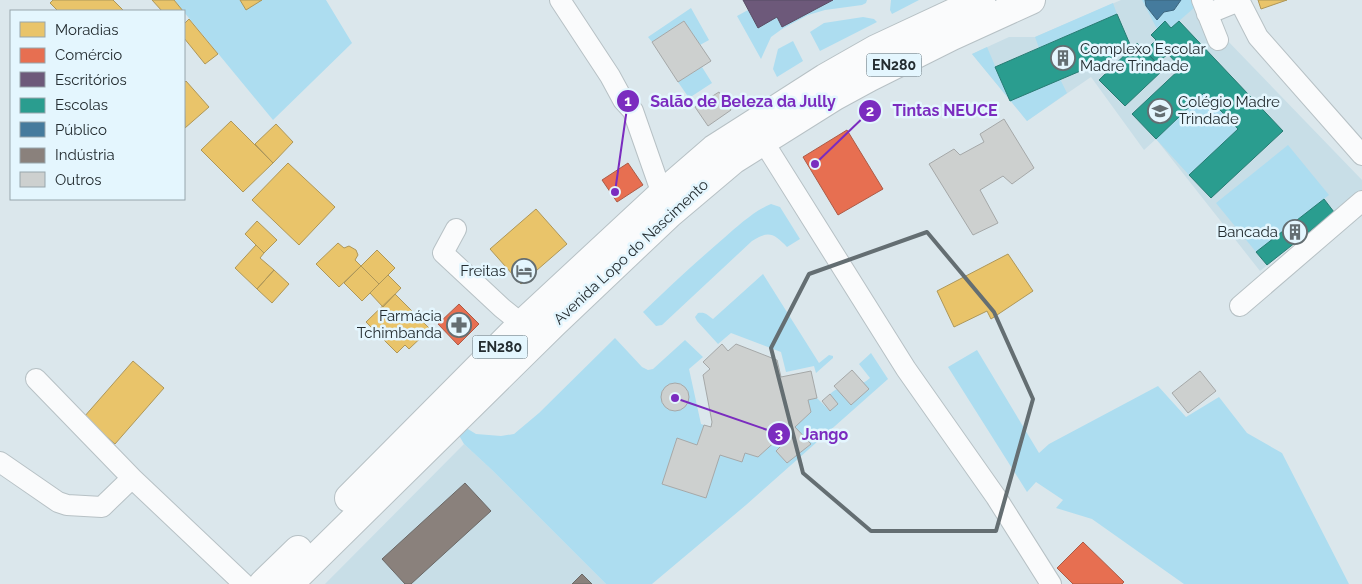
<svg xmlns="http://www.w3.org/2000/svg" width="1362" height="584" font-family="Raleway,sans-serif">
  <rect width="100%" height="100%" fill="#dbe7ec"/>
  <!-- built -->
  <path fill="#c8dee7" d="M 1121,0 L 1192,0 L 1211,44 L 1223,36 L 1362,180 L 1362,190 L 1260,271 L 1156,139 L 1144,150 L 1091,77 L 1027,121 L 972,54 L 1009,37 L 1035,37 Z
    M 464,444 L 492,470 L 606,584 L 325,584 Z"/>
  <!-- green -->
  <path fill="#adddf0" d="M 174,0 L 326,0 L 352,43 L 273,120 Z
    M 833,0 L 867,0 L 866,3 L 862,5 L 825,10 L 808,15 L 782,29 L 771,37 L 761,59 L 737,16 L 748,10 L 758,28 L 777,17 L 782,27 Z
    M 891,0 L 919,0 L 892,14 L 890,10 Z
    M 1142,0 L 1145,0 L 1146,6 L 1157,20 L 1164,12 L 1174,10 L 1181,0 L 1192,0 L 1195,7 L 1171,28 L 1165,22 L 1157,29 Z
    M 1113,3 L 1117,14 L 1039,48 L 1035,37 Z
    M 691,8 L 709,40 L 700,45 L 684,21 L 652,42 L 648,37 Z
    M 863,17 L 874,19 L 877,22 L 820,51 L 810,32 L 824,23 Z
    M 793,41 L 803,61 L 777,77 L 773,69 L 778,49 Z
    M 987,47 L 1010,101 L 1060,79 L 1067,93 L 1027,121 L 972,54 Z
    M 702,67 L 712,83 L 689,98 L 678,82 Z
    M 1204,93 L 1238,129 L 1189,175 L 1156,139 Z
    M 1288,145 L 1329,195 L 1256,252 L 1216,203 Z
    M 771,204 L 780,207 L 800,239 L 787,247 C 774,234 769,230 752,241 L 662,325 L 656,326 L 643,312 C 669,287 696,262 724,238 C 738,226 754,211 771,204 Z
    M 763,274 L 819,363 L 829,355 L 833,356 L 833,358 L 816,373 L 814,366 L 786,372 L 781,352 L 731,333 L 718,344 L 697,321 L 695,317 L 698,313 C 706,312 707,315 713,319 Z
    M 615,338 L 642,367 L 648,370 L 653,369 L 685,340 L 703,357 L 689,369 L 701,424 L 704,425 L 697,445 L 677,438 L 662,484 L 706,498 L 720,455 L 745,453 L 758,457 L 779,438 L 784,443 L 776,451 L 787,463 L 811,444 L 795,427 L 811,412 L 808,400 L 817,398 L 830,411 L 838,404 L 830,394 C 843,382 857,390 870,378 L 859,364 L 871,353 L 888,379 L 746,505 L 652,584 L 606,584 L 492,470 L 464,444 L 457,432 L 463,426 L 476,434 L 501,436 L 514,434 L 539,413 Z
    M 977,350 L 1039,453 L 1049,444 L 1158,386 L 1186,417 L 1219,397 L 1247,433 L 1282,453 L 1349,584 L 1184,584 L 1092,519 L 1056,508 L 1063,500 L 1036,482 L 1027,492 L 948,367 Z"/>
  <!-- homes -->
  <path fill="#e9c46a" stroke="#ae9759" d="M 53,0 L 113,0 L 124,11 L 58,11 L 50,3 Z
    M 152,0 L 174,0 L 183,11 L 162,11 Z
    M 240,0 L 262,0 L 246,10 Z
    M 1258,0 L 1287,0 L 1261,9 Z
    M 189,19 L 218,54 L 205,64 L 184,38 L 184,24 Z
    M 186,81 L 209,107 L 185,128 L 184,83 Z
    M 231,121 L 273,163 L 243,192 L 201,150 Z
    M 276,124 L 293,142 L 273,163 L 255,144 Z
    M 288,163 L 335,207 L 299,245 L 252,200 Z
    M 536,209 L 567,244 L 521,284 L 490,249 Z
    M 257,221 L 277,240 L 264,253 L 245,234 Z
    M 338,243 L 344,248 L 349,246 L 356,250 L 358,255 L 355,260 L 361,266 L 339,287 L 316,264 Z
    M 256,245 L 264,253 L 260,258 L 274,270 L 257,289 L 235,268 Z
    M 377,250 L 395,268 L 379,284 L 361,266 Z
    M 1008,254 L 1033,291 L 991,319 L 987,311 L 954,327 L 937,291 Z
    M 361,266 L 379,284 L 362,301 L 344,283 Z
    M 274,270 L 289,284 L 272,303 L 257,289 Z
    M 388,275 L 401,288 L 383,307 L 370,293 Z
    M 395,294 L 430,329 L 409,349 L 405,345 L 397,353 L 366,322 Z
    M 133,361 L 164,388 L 115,444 L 84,417 Z"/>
  <!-- shops -->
  <path fill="#e76f51" stroke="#ac5b47" d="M 847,130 L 883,189 L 838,215 L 803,157 Z
    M 628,163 L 643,185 L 617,202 L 602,180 Z
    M 459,304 L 479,324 L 458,345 L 438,324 Z
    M 1083,542 L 1124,582 L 1122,584 L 1073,584 L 1057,568 Z"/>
  <!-- offices -->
  <path fill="#6d597a" stroke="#574c64" d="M 743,0 L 833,0 L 782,27 L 777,17 L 758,28 Z"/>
  <!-- schools -->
  <path fill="#2a9d8f" stroke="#287b73" d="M 1117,14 L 1132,49 L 1010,101 L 995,67 Z
    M 1165,21 L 1171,28 L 1179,21 L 1283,131 L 1211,198 L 1189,175 L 1238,129 L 1204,93 L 1156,139 L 1132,114 L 1181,68 L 1168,54 L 1157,63 L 1145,51 L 1156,40 L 1151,35 Z
    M 1137,43 L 1163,70 L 1125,106 L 1099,80 Z
    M 1324,199 L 1334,212 L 1267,265 L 1256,252 Z"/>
  <!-- public -->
  <path fill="#457b9d" stroke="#3b647d" d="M 1145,0 L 1181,0 L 1174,10 L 1164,12 L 1157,20 L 1146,6 Z"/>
  <!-- industry -->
  <path fill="#8a817c" stroke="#6b6866" d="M 465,483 L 491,511 L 411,584 L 405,584 L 382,559 Z
    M 582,574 L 592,584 L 572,584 Z"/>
  <!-- building -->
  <path fill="#cdd0cf" stroke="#a5a8a8" d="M 684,21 L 711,61 L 678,82 L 652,42 Z
    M 719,92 L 731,110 L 708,126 L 695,107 Z
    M 1004,119 L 1034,168 L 1012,184 L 1003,176 L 980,190 L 998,223 L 973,235 L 929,164 L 954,149 L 960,155 L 984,142 L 980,134 Z
    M 722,344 L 728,351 L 736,344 L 777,360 L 781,377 L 811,371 L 817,398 L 808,400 L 811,412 L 795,427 L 811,444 L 787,463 L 776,451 L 784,443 L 779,438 L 758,457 L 745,453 L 742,462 L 720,455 L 706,498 L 662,484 L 677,438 L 697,445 L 704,425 L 711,427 L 712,422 L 703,375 L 710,369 L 703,362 Z
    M 852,370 L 869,389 L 851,405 L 834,386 Z
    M 1200,371 L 1216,391 L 1188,413 L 1172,393 Z
    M661 397a14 14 0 1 1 28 0a14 14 0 1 1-28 0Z
    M 830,394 L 838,404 L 830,411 L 822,401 Z"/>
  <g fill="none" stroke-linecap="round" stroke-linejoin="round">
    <defs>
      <path id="minor" d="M 560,0 L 610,76 L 623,100 L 633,111 L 662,194
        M 1202,0 L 1218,40
        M 1239,0 L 1258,37 L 1362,155
        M 1207,14 L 1239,1
        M 763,141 L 906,369 L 996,497 L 1051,584
        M 456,229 L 443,253 L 502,308 L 522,324
        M 1240,306 L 1362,201
        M 36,379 L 132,478 L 244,584
        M 0,462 L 58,502 L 67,505 L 102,507 L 132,478"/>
      <path id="primary" d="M 349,498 L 522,324 L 662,194 L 714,149 L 825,78 L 876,49 L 981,0
        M 263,584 L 298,550
        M 289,584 L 553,324 L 669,214 L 733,160 L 835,96 L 870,77 L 952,36 L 1031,0"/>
    </defs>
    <!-- minor casing -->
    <use href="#minor" stroke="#b7c1c5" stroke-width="22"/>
    <!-- primary casing -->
    <use href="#primary" stroke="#b7c1c5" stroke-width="30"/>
    <!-- minor -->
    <use href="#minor" stroke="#fafbfc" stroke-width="20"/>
    <!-- primary -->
    <use href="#primary" stroke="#fafbfc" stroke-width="28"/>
  </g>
  <!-- marked area -->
  <path fill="none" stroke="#646e72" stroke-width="4" stroke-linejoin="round" d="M 927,232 L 994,312 L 1033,399 L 996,531 L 871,531 L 803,473 L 771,348 L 809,274 Z"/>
  <!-- icons -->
  <defs>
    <symbol id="building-ring" viewBox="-11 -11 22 22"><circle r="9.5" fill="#e4f6fe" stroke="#646e72" stroke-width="1.5"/><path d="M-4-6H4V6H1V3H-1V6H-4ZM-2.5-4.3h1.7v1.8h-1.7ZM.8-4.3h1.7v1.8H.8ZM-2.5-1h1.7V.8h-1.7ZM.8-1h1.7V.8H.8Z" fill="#646e72"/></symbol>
    <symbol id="school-ring" viewBox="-11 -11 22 22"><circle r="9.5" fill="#e4f6fe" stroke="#646e72" stroke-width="1.5"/><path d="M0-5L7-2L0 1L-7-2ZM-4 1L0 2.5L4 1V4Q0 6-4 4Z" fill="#646e72"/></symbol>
    <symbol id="hotel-ring" viewBox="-11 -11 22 22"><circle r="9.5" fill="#e4f6fe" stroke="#646e72" stroke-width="1.5"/><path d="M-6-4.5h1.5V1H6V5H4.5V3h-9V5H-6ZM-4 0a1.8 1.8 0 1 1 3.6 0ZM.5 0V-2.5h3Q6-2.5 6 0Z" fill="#646e72"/></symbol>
    <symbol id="pharmacy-ring" viewBox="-11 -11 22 22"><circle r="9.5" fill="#e4f6fe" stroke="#646e72" stroke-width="1.5"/><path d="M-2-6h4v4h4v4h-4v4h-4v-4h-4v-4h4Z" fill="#646e72"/></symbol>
  </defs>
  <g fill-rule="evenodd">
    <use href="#building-ring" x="1049" y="44" width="28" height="28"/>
    <use href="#school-ring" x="1146" y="97" width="28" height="28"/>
    <use href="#building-ring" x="1281" y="218" width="28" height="28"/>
    <use href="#hotel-ring" x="510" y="257" width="28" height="28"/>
    <use href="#pharmacy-ring" x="445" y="311" width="28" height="28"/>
  </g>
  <g text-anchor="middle" stroke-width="5" stroke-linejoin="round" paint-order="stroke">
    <!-- shield labels -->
    <g fill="#e4f6fe" stroke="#5e696e" stroke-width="1">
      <rect x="866.5" y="53.5" width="55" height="23" rx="4"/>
      <rect x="472.5" y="335.5" width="55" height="23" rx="4"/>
    </g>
    <g font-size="14" font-weight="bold" fill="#242d31">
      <text x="894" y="70">EN280</text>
      <text x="500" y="352">EN280</text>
    </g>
    <!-- poi labels -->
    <g font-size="15" fill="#242d31" stroke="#e4f6fe" text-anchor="end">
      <text x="1080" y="54" text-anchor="start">Complexo Escolar<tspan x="1080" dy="17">Madre Trindade</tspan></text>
      <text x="1178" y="107" text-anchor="start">Colégio Madre<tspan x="1178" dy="17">Trindade</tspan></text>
      <text x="1278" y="237">Bancada</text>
      <text x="506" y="276">Freitas</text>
      <text x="442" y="321">Farmácia<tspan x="442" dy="17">Tchimbanda</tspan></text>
    </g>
    <!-- street labels -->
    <g font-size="15" fill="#242d31" stroke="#e4f6fe">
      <text transform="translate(631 252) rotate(-43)" y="5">Avenida Lopo do Nascimento</text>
    </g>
  </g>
  <!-- callouts -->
  <path fill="none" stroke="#7b2cbf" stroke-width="2" d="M615 192L628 101M815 164L870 111M675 398L779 434"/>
  <g fill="#7b2cbf" stroke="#e4f6fe" stroke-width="2">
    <circle cx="615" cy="192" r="5"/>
    <circle cx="815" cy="164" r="5"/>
    <circle cx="675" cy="398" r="5"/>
    <circle cx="628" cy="101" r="12"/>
    <circle cx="870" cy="111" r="12"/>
    <circle cx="779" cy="434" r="12"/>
  </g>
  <g font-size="15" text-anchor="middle" font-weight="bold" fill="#fff">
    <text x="628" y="106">1</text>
    <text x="870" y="116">2</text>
    <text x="779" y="439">3</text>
  </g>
  <g font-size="16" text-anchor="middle" font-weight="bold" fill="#7b2cbf" stroke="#e4f6fe" stroke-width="5" stroke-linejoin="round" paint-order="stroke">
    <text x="743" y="107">Salão de Beleza da Jully</text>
    <text x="945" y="116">Tintas NEUCE</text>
    <text x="825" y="440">Jango</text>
  </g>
  <!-- legend -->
  <rect x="10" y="10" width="175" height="190" fill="#e4f6fe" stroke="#97a6ac"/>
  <rect x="20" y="22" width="25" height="15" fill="#e9c46a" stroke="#97a6ac"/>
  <text x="55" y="35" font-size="15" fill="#242d31">Moradias</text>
  <rect x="20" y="48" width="25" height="15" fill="#e76f51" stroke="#97a6ac"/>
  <text x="55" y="60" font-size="15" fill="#242d31">Comércio</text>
  <rect x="20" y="72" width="25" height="15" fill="#6d597a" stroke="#97a6ac"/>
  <text x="55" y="85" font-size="15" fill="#242d31">Escritórios</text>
  <rect x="20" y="98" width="25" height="15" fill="#2a9d8f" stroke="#97a6ac"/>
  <text x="55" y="110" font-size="15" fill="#242d31">Escolas</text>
  <rect x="20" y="122" width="25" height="15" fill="#457b9d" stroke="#97a6ac"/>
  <text x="55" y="135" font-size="15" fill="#242d31">Público</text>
  <rect x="20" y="148" width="25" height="15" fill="#8a817c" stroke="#97a6ac"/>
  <text x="55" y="160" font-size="15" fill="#242d31">Indústria</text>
  <rect x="20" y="172" width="25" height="15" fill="#cdd0cf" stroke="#97a6ac"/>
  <text x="55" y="185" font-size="15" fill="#242d31">Outros</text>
</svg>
